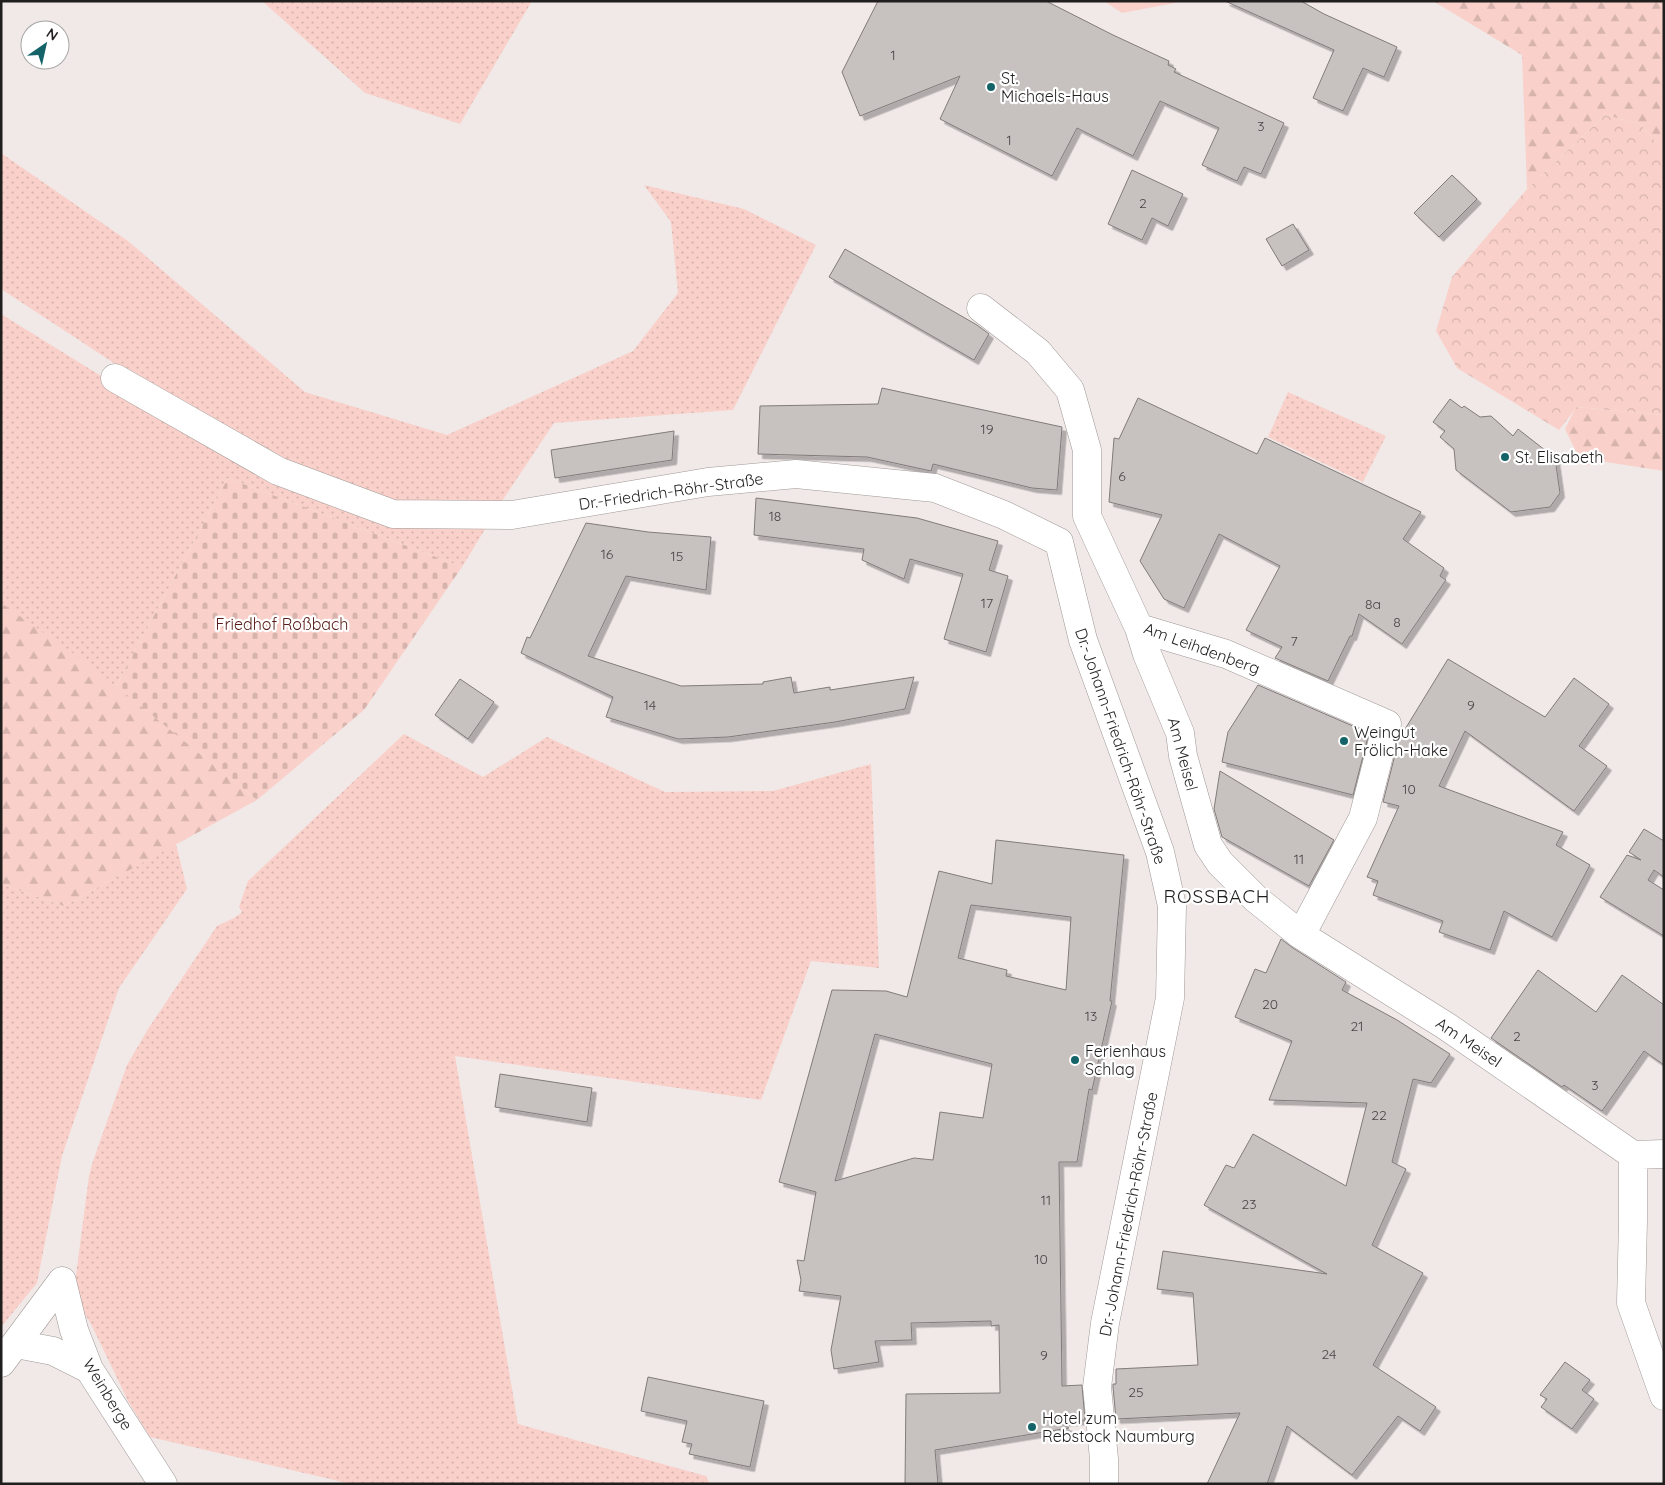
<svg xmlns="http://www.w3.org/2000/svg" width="1665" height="1485" font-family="Quicksand,sans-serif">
  <defs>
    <pattern id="grass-dots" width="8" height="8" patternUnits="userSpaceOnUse" patternTransform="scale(1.25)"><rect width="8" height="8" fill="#fad1ca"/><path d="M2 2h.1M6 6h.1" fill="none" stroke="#d6b3ad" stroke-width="1.8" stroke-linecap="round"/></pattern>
    <pattern id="forest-firs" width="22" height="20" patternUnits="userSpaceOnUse" patternTransform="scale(1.25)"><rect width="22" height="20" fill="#fad1ca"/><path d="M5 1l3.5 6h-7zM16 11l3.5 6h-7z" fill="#d6b3ad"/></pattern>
    <pattern id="cemetery-stones" width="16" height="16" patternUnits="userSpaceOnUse" patternTransform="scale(1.25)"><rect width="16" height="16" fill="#fad1ca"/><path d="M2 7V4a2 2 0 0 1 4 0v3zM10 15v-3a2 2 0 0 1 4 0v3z" fill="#d6b3ad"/></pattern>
    <pattern id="park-crowns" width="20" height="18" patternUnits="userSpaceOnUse" patternTransform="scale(1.25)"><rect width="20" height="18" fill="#fad1ca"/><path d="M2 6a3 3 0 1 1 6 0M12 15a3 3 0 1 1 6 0" fill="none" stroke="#d6b3ad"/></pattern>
    <filter id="shadow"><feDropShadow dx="4.5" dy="4.5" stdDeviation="0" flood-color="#0004"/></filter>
  </defs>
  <rect width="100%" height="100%" fill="#f0e9e8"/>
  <!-- grass -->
  <path fill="url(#grass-dots)" d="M 262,1 L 532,1 L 460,124 L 365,93 Z
    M 1,153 L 128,241 L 305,392 L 447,435 L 633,351 L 678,293 L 671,222 L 644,185 L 744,209 L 816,245 L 733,410 L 554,423 L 498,507 L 398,502 L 288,462 L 126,371 L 1,289 Z
    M 1,314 L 240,462 L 487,526 L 462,567 L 228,478 L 116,686 L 1,604 Z
    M 1288,392 L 1386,436 L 1363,482 L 1268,437 Z
    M 404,734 L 483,777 L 547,737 L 665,792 L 773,791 L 871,764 L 879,968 L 811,961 L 761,1100 L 455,1056 L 518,1424 L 706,1476 L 710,1484 L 351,1484 L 150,1437 L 128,1401 L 91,1324 L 84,1313 L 75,1283 L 89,1176 L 93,1161 L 127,1065 L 148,1029 L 217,926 L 234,918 L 242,912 L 239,907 L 248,881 Z
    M 176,844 L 187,889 L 119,988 L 62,1156 L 37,1283 L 1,1327 L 1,884 L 64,906 Z"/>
  <!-- forest -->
  <path fill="url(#forest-firs)" d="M 1433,1 L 1664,1 L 1664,151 L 1640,124 L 1605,115 L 1527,189 L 1522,55 Z
    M 1576,407 L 1664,415 L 1664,471 L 1606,462 L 1583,466 L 1565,429 Z
    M 1,603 L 97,670 L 257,800 L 64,906 L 1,884 Z"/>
  <!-- cemetery -->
  <path fill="url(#cemetery-stones)" d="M 228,478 L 462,567 L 364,710 L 257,800 L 116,686 Z"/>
  <!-- park -->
  <path fill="url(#park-crowns)" d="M 1605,115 L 1640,124 L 1664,151 L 1664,415 L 1577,407 L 1559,430 L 1457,368 L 1436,331 L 1452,277 L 1527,189 Z"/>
  <!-- pitch -->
  <path fill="#fad1ca" d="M 1104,1 L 1176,1 L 1175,3 L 1122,13 Z"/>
  <!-- building -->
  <path fill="#c7c1c0" stroke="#817b7a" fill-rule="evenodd" filter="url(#shadow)" d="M 878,1 L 1046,1 L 1113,35 L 1169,61 L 1168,65 L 1176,69 L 1174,72 L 1284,123 L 1261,174 L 1244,167 L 1237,181 L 1202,165 L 1219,128 L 1160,101 L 1133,156 L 1077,128 L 1052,176 L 940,119 L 960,76 L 860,116 L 842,72 Z
    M 1225,1 L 1301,1 L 1324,14 L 1397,47 L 1384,77 L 1363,68 L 1343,111 L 1313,98 L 1334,50 Z
    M 1132,170 L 1183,194 L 1168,226 L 1152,218 L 1142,240 L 1108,224 Z
    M 1452,175 L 1477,199 L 1439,237 L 1414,213 Z
    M 1293,224 L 1309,250 L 1282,266 L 1266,239 Z
    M 845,249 L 977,325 L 989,334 L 974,360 L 829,277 Z
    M 882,388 L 1062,427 L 1057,490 L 1032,488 L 933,464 L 931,471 L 867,457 L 758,454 L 760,406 L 878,404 Z
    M 1138,398 L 1257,454 L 1265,438 L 1421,512 L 1403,539 L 1444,568 L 1440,576 L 1446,580 L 1402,644 L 1359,614 L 1352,636 L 1350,636 L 1328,681 L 1275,658 L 1282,647 L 1246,630 L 1280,566 L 1219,534 L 1184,608 L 1164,599 L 1140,561 L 1162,515 L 1109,502 L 1114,438 L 1119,439 Z
    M 1450,399 L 1462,408 L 1464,406 L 1480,417 L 1491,416 L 1513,436 L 1518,429 L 1555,458 L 1560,493 L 1550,507 L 1511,512 L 1456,470 L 1454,449 L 1440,437 L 1445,431 L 1433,422 Z
    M 674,431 L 672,460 L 555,478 L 551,450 Z
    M 756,498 L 917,518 L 998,541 L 989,570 L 1008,576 L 986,652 L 944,639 L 963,574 L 910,559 L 904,579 L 862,560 L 864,549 L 754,535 Z
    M 586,523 L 648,532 L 711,537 L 706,590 L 626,576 L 588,656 L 681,686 L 763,684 L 763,682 L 791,677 L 794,693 L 830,687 L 830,690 L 914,677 L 905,709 L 835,722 L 728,737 L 678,739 L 606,717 L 613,697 L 521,653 L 527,637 L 530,638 Z
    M 1448,659 L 1545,717 L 1574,678 L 1609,704 L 1579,746 L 1607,766 L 1574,811 L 1465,731 L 1439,786 L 1563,832 L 1556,845 L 1590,865 L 1552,937 L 1504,911 L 1490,950 L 1439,932 L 1443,921 L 1373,895 L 1378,881 L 1367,877 L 1399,806 L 1383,802 L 1399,739 Z
    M 460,679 L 494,702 L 468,739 L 435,715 Z
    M 1258,685 L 1369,733 L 1353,795 L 1222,762 L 1228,732 Z
    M 1220,771 L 1334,840 L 1309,886 L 1222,837 L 1214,809 Z
    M 1644,829 L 1664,841 L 1664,877 L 1654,870 L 1648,880 L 1664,890 L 1664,936 L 1600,897 L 1627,855 L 1641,860 L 1629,852 Z
    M 996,840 L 1124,855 L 1110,1001 L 1112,1001 L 1092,1090 L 1089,1089 L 1077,1162 L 1059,1162 L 1062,1386 L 1082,1385 L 1085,1420 L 1058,1422 L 1069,1428 L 935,1450 L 938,1484 L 905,1484 L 906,1394 L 1000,1393 L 999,1325 L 991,1326 L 991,1321 L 911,1323 L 912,1340 L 875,1341 L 879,1362 L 834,1369 L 831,1350 L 841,1296 L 799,1291 L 801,1280 L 797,1260 L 804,1261 L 816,1192 L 779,1182 L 832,990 L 886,991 L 907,997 L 939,871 L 992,884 ZM 971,905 L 1071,917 L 1066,990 L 1006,976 L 1007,970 L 958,958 ZM 875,1034 L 992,1064 L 983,1118 L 940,1112 L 933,1160 L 914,1158 L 835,1181 Z
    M 1281,939 L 1293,948 L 1346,982 L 1342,990 L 1397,1020 L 1450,1054 L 1431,1083 L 1413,1079 L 1392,1162 L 1406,1169 L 1372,1245 L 1423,1273 L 1373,1365 L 1436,1407 L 1420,1431 L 1398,1416 L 1352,1475 L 1287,1426 L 1267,1484 L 1207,1484 L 1240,1413 L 1116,1419 L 1113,1387 L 1113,1384 L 1116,1384 L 1116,1369 L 1198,1365 L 1193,1293 L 1157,1289 L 1163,1251 L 1327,1274 L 1204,1205 L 1226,1165 L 1234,1168 L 1253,1134 L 1346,1186 L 1367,1103 L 1269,1100 L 1292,1041 L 1235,1017 L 1255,969 L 1266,973 Z
    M 1538,970 L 1596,1012 L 1622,975 L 1664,1005 L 1664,1065 L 1644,1051 L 1602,1111 L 1564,1085 L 1562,1087 L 1491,1038 Z
    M 500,1074 L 592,1088 L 587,1122 L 495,1107 Z
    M 1565,1362 L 1590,1380 L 1582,1390 L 1594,1399 L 1572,1429 L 1541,1407 L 1547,1399 L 1540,1395 Z
    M 648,1377 L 764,1401 L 750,1467 L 689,1454 L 692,1444 L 682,1442 L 687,1421 L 641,1411 Z"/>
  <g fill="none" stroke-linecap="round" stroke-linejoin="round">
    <defs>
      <path id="minor" d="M 981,308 L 1038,352 L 1070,390 L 1087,450 L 1087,516 L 1139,628 L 1147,654 L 1180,733 L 1183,756 L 1208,845 L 1220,863 L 1256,899 L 1301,935 L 1446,1026 L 1633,1155 L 1664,1154
        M 115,378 L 278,471 L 393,514 L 512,515 L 708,482 L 796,474 L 935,488 L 1004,515 L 1059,542
        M 1059,542 L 1083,640 L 1160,852 L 1172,906 L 1170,998 L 1105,1323 L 1097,1387 L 1104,1459 L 1104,1484
        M 1139,628 L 1226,654 L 1387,724 L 1363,818 L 1301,935
        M 1633,1155 L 1633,1221 L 1631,1303 L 1664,1396
        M 62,1281 L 74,1330 L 89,1369 L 163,1484
        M 16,1344 L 53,1351 L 89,1369
        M 1,1363 L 62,1281"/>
    </defs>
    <!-- minor casing -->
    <use href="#minor" stroke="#9f9997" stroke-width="29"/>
    <!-- minor -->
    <use href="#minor" stroke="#fff" stroke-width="28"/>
  </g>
  <!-- markers -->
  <g fill="#136368" stroke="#fff" stroke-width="2">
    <circle cx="991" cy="87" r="5"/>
    <circle cx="1505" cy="457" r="5"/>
    <circle cx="1344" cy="741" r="5"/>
    <circle cx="1075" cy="1060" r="5"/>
    <circle cx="1032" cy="1427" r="5"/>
  </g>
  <g text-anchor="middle" stroke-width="4.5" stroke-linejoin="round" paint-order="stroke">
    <!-- number labels -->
    <g font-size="14" fill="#4a4746">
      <text x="893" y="60">1</text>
      <text x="1261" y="131">3</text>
      <text x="1009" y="145">1</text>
      <text x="1143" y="208">2</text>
      <text x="987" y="434">19</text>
      <text x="1122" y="481">6</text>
      <text x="775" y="521">18</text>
      <text x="607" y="559">16</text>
      <text x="677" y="561">15</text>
      <text x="987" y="608">17</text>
      <text x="1373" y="609">8a</text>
      <text x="1397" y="627">8</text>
      <text x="1294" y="646">7</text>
      <text x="650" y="710">14</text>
      <text x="1471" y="710">9</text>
      <text x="1409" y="794">10</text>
      <text x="1299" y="864">11</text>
      <text x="1270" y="1009">20</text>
      <text x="1091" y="1021">13</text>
      <text x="1357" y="1031">21</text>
      <text x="1517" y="1041">2</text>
      <text x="1595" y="1090">3</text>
      <text x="1379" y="1120">22</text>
      <text x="1046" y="1205">11</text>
      <text x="1249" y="1209">23</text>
      <text x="1041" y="1264">10</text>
      <text x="1329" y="1359">24</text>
      <text x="1044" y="1360">9</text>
      <text x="1136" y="1397">25</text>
    </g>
    <!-- poi labels -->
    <g font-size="16" fill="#211e1e" stroke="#fff" text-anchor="start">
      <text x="1001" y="84">St.<tspan x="1001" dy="18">Michaels-Haus</tspan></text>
      <text x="1515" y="463">St. Elisabeth</text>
      <text x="1354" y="738">Weingut<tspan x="1354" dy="18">Frölich-Hake</tspan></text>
      <text x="1085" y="1057">Ferienhaus<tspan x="1085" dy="18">Schlag</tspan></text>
      <text x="1042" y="1424">Hotel zum<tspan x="1042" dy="18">Rebstock Naumburg</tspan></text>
    </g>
    <!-- street labels -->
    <g font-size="16" fill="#211e1e" stroke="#fff">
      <text transform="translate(671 491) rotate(-8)" y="6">Dr.-Friedrich-Röhr-Straße</text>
      <text transform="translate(1202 648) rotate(20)" y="6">Am Leihdenberg</text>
      <text transform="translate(1121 746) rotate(71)" y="6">Dr.-Johann-Friedrich-Röhr-Straße</text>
      <text transform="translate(1183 754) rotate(75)" y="6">Am Meisel</text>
      <text transform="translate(1469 1042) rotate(34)" y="6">Am Meisel</text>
      <text transform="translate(1128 1214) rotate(-79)" y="6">Dr.-Johann-Friedrich-Röhr-Straße</text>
      <text transform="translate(108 1394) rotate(59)" y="6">Weinberge</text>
    </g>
    <!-- park labels -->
    <g font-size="16" fill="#581b15" stroke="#fff">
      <text x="282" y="630">Friedhof Roßbach</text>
    </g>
    <!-- quarter labels -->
    <g font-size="19" letter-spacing="1" fill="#211e1e" stroke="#fff">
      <text x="1217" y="903">ROSSBACH</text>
    </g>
  </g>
  <!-- border -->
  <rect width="1665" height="1485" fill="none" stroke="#211e1e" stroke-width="5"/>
  <!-- north arrow -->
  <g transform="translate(45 45) rotate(34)"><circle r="24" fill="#ffffff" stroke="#a6a5a5"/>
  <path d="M0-4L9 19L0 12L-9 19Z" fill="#136368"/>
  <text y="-8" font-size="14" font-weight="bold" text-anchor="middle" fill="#211e1e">N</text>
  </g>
</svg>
